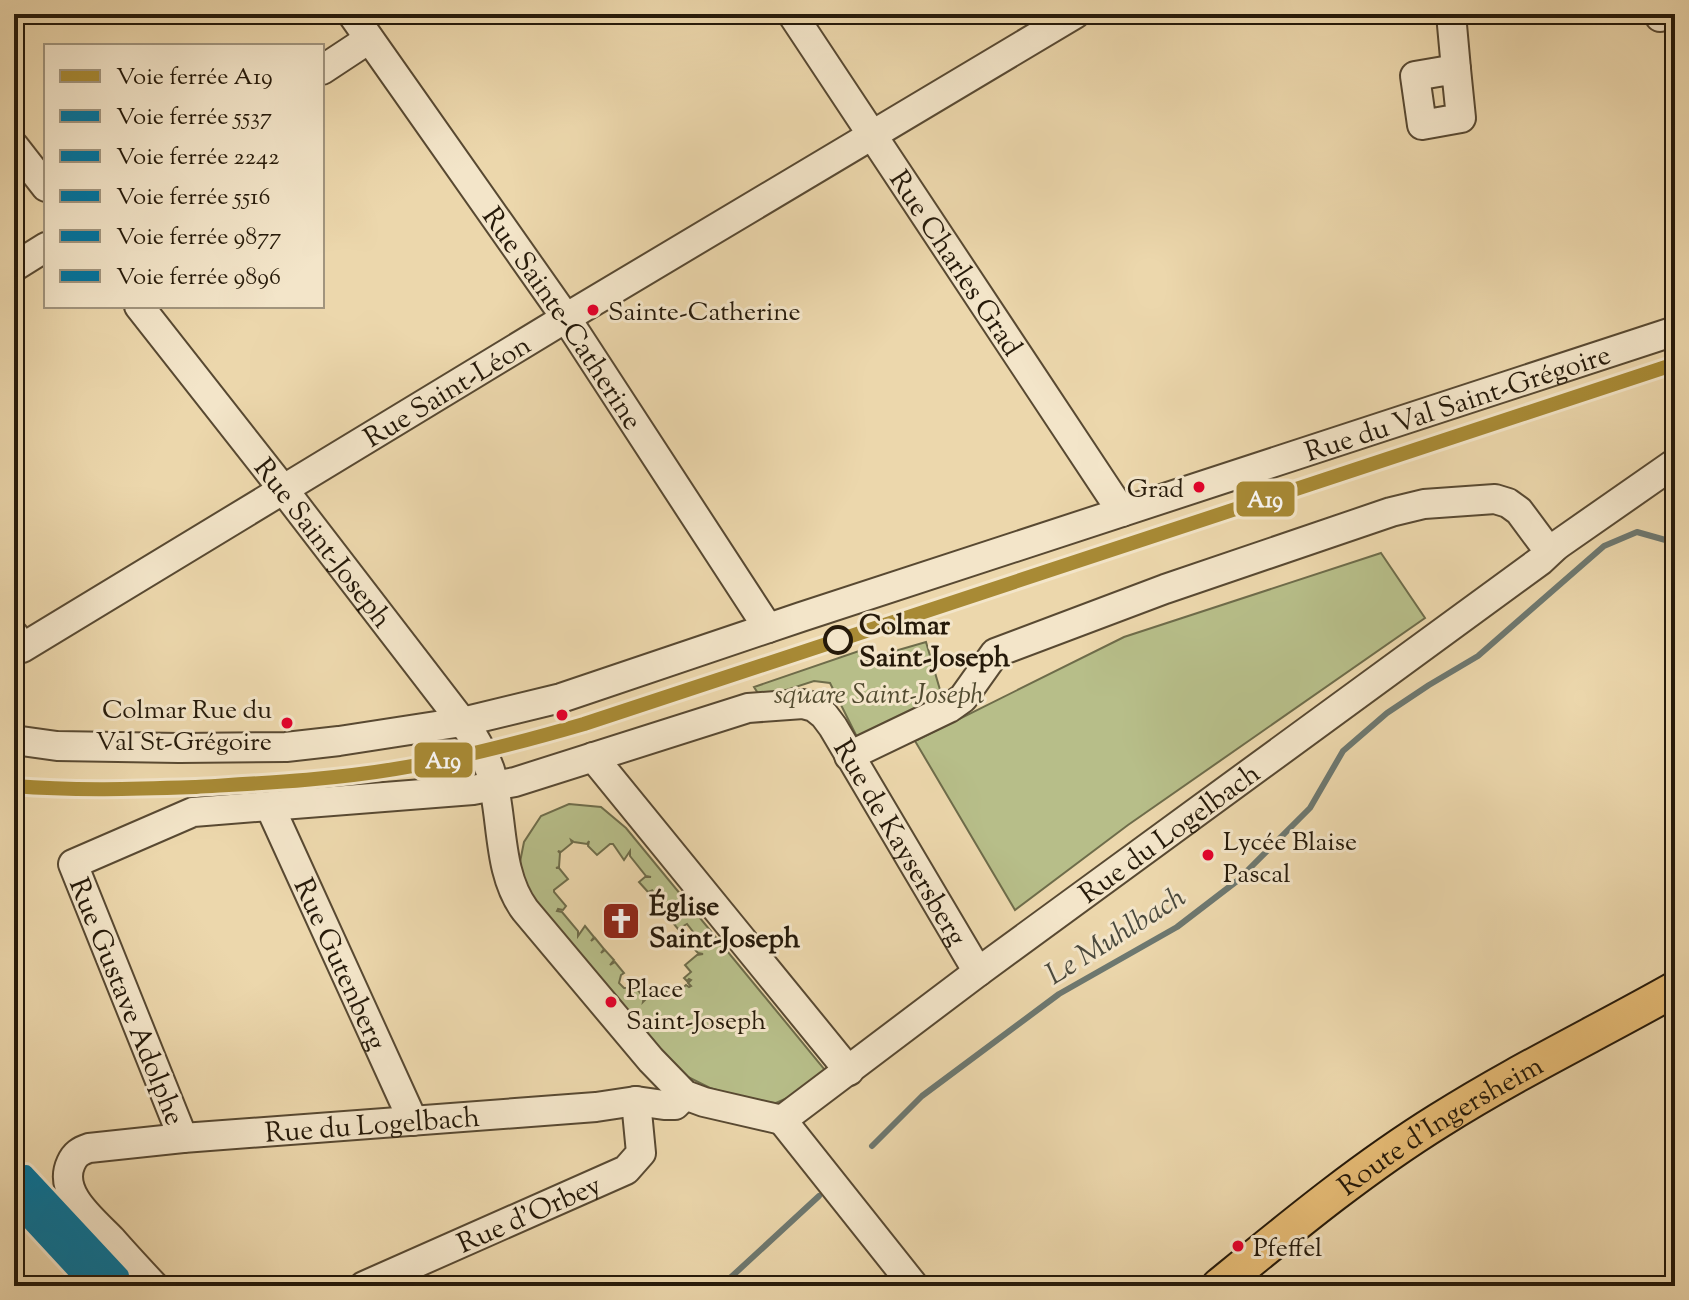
<svg xmlns="http://www.w3.org/2000/svg" width="1689" height="1300" font-family="'Sorts Mill Goudy',serif">
  <rect width="100%" height="100%" fill="#ecd7ac"/>
  <filter id="stains"><feTurbulence type="fractalNoise" baseFrequency=".0025" numOctaves="4"/><feColorMatrix values="0 0 0 0 .2 0 0 0 0 .09 0 0 0 0 .02 0 0 0 .5 -.17"/></filter>
  <radialGradient id="worn" r=".72"><stop offset=".6" stop-color="#630" stop-opacity="0"/><stop offset="1" stop-color="#630" stop-opacity=".3"/></radialGradient>
  <!-- green -->
  <path fill="#b7be89" stroke="#6e6c4a" stroke-width="2" fill-rule="evenodd" d="M 1381,553 L 1425,618 L 1128,825 L 1015,910 L 915,741 L 1124,637 Z
    M 926,642 L 943,700 L 858,739 L 830,683 L 814,681 L 761,698 L 754,687 L 859,651 L 863,662 L 874,659 L 874,657 Z
    M 569,804 L 601,807 L 626,828 L 825,1070 L 794,1095 L 776,1103 L 754,1101 L 710,1088 L 680,1073 L 641,1031 L 533,898 L 524,880 L 520,862 L 524,842 L 541,816 ZM 571,840 L 574,842 L 587,844 L 589,841 L 588,846 L 597,855 L 610,844 L 613,844 L 624,860 L 630,851 L 630,856 L 646,876 L 651,877 L 645,877 L 639,882 L 648,892 L 653,890 L 649,894 L 658,904 L 663,902 L 659,906 L 668,917 L 672,914 L 669,918 L 678,929 L 687,924 L 694,933 L 688,942 L 698,953 L 703,954 L 697,955 L 685,965 L 691,972 L 684,978 L 687,981 L 689,979 L 691,980 L 688,983 L 691,986 L 689,987 L 686,985 L 677,993 L 679,995 L 677,997 L 674,995 L 671,996 L 670,995 L 673,992 L 670,989 L 663,995 L 657,988 L 643,1002 L 644,997 L 634,986 L 631,988 L 624,988 L 619,983 L 621,975 L 624,973 L 615,962 L 610,965 L 614,960 L 605,950 L 601,953 L 604,949 L 595,938 L 591,941 L 594,937 L 585,926 L 578,936 L 578,931 L 562,912 L 557,911 L 558,909 L 563,910 L 566,906 L 554,892 L 554,890 L 568,879 L 559,868 L 556,868 L 559,867 L 560,853 L 558,851 L 561,852 L 572,843 Z"/>
  <g fill="none" stroke-linecap="round" stroke-linejoin="round">
    <!-- stream -->
    <path stroke="#6d7870" stroke-width="6" d="M 872,1146 L 922,1096 L 1059,994 L 1177,927 L 1237,881 L 1310,808 L 1343,751 L 1387,713 L 1429,685 L 1478,656 L 1604,546 L 1637,532 L 1669,541
      M 725,1286 L 729,1279 L 819,1196"/>
    <defs>
      <g id="minor">
        <path id="s1" d="M 352,14 L 566,318 L 768,628"/>
        <path id="s2" d="M 792,14 L 1122,512"/>
        <path d="M 1451,14 L 1456,69"/>
        <path d="M 1660,14 L 1660,17"/>
        <path d="M 1456,69 L 1461,118 L 1422,125 L 1415,76 Z"/>
        <path d="M 322,70 L 369,39"/>
        <path d="M 14,146 L 46,187"/>
        <path d="M 14,267 L 46,247"/>
        <path id="s3" d="M 139,306 L 293,502 L 473,736 C 479,747 486,758 490,770 C 504,815 496,871 525,910 L 651,1060 L 685,1095 L 704,1102 L 782,1120"/>
        <path id="s4" d="M 14,635 L 22,648 L 579,310 L 1075,14"/>
        <path id="s5" d="M 14,740 L 57,746 L 179,748 L 286,747 L 339,741 L 462,722 L 561,698 L 801,617 L 1675,331"/>
        <path d="M 849,756 L 949,708 L 963,698 L 995,653 L 1165,589 L 1391,512 L 1424,504 L 1495,499 L 1508,503 L 1519,511 L 1545,546 L 1556,546"/>
        <path d="M 593,757 L 849,1071"/>
        <path id="s6" d="M 270,807 L 413,1121"/>
        <path id="s7" d="M 782,1120 L 978,972 L 1540,561 L 1556,546 L 1675,463"/>
        <path d="M 782,1120 L 914,1286"/>
        <path id="s8" d="M 183,1138 L 73,864 L 193,812 L 473,790 L 515,782 L 748,708 L 803,704 L 814,707 L 824,715 L 833,727 L 978,972"/>
        <path id="s9" d="M 154,1286 C 140,1271 126,1256 112,1240 C 94,1221 57,1193 71,1163 C 75,1154 80,1151 89,1148 L 183,1138 L 596,1107 L 636,1101 L 664,1105 L 675,1105 L 685,1095"/>
        <path id="s10" d="M 364,1286 L 626,1170 L 641,1153 L 636,1101"/>
      </g>
      <g id="major">
        <path id="s11" d="M 1219,1286 C 1290,1228 1361,1169 1440,1120 C 1516,1072 1597,1033 1675,989"/>
      </g>
    </defs>
    <!-- minor casing -->
    <use href="#minor" stroke="#584932" stroke-width="32"/>
    <!-- major casing -->
    <use href="#major" stroke="#261a0a" stroke-width="38"/>
    <!-- minor -->
    <use href="#minor" stroke="#f3e5c9" stroke-width="28"/>
    <!-- major -->
    <use href="#major" stroke="#e6bc76" stroke-width="34"/>
    <defs>
      <path id="rail-1" d="M 14,786 C 75,791 135,789 196,787 C 262,783 329,780 395,769 C 459,759 522,742 584,724 L 1675,364"/>
      <path id="rail-2" d="M 14,1168 L 124,1286"/>
      <path id="rail-3" d="M 14,1183 L 110,1286"/>
      <path id="rail-4" d="M 14,1206 L 88,1286"/>
      <path id="rail-5" d="M 14,1191 L 102,1286"/>
      <path id="rail-6" d="M 26,1172 L 122,1275"/>
    </defs>
    <!-- rail-1 casing -->
    <use href="#rail-1" stroke="#f3e5c9" stroke-width="20"/>
    <!-- rail-2 casing -->
    <use href="#rail-2" stroke="#f3e5c9" stroke-width="20"/>
    <!-- rail-3 casing -->
    <use href="#rail-3" stroke="#f3e5c9" stroke-width="20"/>
    <!-- rail-4 casing -->
    <use href="#rail-4" stroke="#f3e5c9" stroke-width="20"/>
    <!-- rail-5 casing -->
    <use href="#rail-5" stroke="#f3e5c9" stroke-width="20"/>
    <!-- rail-6 casing -->
    <use href="#rail-6" stroke="#f3e5c9" stroke-width="20"/>
    <!-- rail-1 -->
    <use href="#rail-1" stroke="#a88a35" stroke-width="14"/>
    <!-- rail-2 -->
    <use href="#rail-2" stroke="#0075a1" stroke-width="14"/>
    <!-- rail-3 -->
    <use href="#rail-3" stroke="#0075a1" stroke-width="14"/>
    <!-- rail-4 -->
    <use href="#rail-4" stroke="#0075a1" stroke-width="14"/>
    <!-- rail-5 -->
    <use href="#rail-5" stroke="#0075a1" stroke-width="14"/>
    <!-- rail-6 -->
    <use href="#rail-6" stroke="#0075a1" stroke-width="14"/>
  </g>
  <!-- icons -->
  <defs>
    <symbol id="church-square" viewBox="-11 -11 22 22"><rect x="-9" y="-9" width="18" height="18" rx="4" fill="#8f2418" stroke="#f3e5c9"/><path d="M-1.2-6h2.4v3.5h3.3v2.4h-3.3V6h-2.4V-.1h-3.3v-2.4h3.3Z" fill="#fff"/></symbol>
  </defs>
  <g fill-rule="evenodd">
    <use href="#church-square" x="599" y="899" width="44" height="44"/>
  </g>
  <!-- markers -->
  <g fill="#e4002b" stroke="#f3e5c9" stroke-width="3">
    <circle cx="593" cy="310" r="7"/>
    <circle cx="1199" cy="487" r="7"/>
    <circle cx="562" cy="715" r="7"/>
    <circle cx="287" cy="723" r="7"/>
    <circle cx="1208" cy="855" r="7"/>
    <circle cx="611" cy="1002" r="7"/>
    <circle cx="1238" cy="1246" r="7"/>
  </g>
  <circle fill="#f3e5c9" stroke="#261a0a" stroke-width="4" cx="838" cy="640" r="13"/>
  <g text-anchor="middle" stroke-width="6" stroke-linejoin="round" paint-order="stroke">
    <!-- bus labels -->
    <g font-size="26" fill="#261a0a" stroke="#f3e5c9" text-anchor="start">
      <text x="608" y="320">Sainte-Catherine</text>
      <text x="1184" y="497" text-anchor="end">Grad</text>
      <text x="272" y="718" text-anchor="end">Colmar Rue du<tspan x="272" dy="32">Val St-Grégoire</tspan></text>
      <text x="1223" y="850">Lycée Blaise<tspan x="1223" dy="32">Pascal</tspan></text>
      <text x="626" y="997">Place<tspan x="626" dy="32">Saint-Joseph</tspan></text>
      <text x="1253" y="1256">Pfeffel</text>
    </g>
    <!-- street labels -->
    <g font-size="28" fill="#261a0a" stroke="#f3e5c9">
      <text dy="10" stroke="none"><textPath href="#s2" startOffset="298">Rue Charles Grad</textPath></text>
      <text dy="10" stroke="none"><textPath href="#s1" startOffset="370">Rue Sainte-Catherine</textPath></text>
      <text dy="10" stroke="none"><textPath href="#s4" startOffset="512">Rue Saint-Léon</textPath></text>
      <text dy="10" stroke="none"><textPath href="#s5" startOffset="1496">Rue du Val Saint-Grégoire</textPath></text>
      <text dy="10" stroke="none"><textPath href="#s3" startOffset="300">Rue Saint-Joseph</textPath></text>
      <text dy="10" stroke="none"><textPath href="#s7" startOffset="482">Rue du Logelbach</textPath></text>
      <text dy="10" stroke="none"><textPath href="#s8" startOffset="1222">Rue de Kaysersberg</textPath></text>
      <text dy="10" stroke="none"><textPath href="#s6" startOffset="172">Rue Gutenberg</textPath></text>
      <text transform="translate(128 1001) rotate(68)" y="10">Rue Gustave Adolphe</text>
      <text dy="10" stroke="none"><textPath href="#s9" startOffset="464">Rue du Logelbach</textPath></text>
      <text dy="10" stroke="none"><textPath href="#s11" startOffset="274">Route d'Ingersheim</textPath></text>
      <text dy="10" stroke="none"><textPath href="#s10" startOffset="180">Rue d'Orbey</textPath></text>
    </g>
    <!-- stop labels -->
    <g font-size="28" font-weight="bold" fill="#261a0a" stroke="#f3e5c9" text-anchor="start">
      <text x="859" y="634">Colmar<tspan x="859" dy="32">Saint-Joseph</tspan></text>
    </g>
    <!-- park labels -->
    <g font-size="28" font-style="italic" fill="#524b30" stroke="#f3e5c9">
      <text x="879" y="703">square Saint-Joseph</text>
    </g>
    <!-- poi labels -->
    <g font-size="28" font-weight="bold" fill="#261a0a" stroke="#f3e5c9" text-anchor="start">
      <text x="649" y="915">Église<tspan x="649" dy="32">Saint-Joseph</tspan></text>
    </g>
    <!-- water labels -->
    <g font-size="30" font-style="italic" fill="#4a493d" stroke="#f3e5c9">
      <text transform="translate(1115 935) rotate(-32)" y="10">Le Muhlbach</text>
    </g>
  </g>
  <g stroke="#f3e5c9" stroke-width="3">
    <rect x="1235" y="480" width="61" height="38" rx="8" fill="#a88a35"/>
    <rect x="413" y="741" width="61" height="38" rx="8" fill="#a88a35"/>
  </g>
  <g font-size="22" text-anchor="middle" font-weight="bold" fill="#fff">
    <text x="1265" y="507">A19</text>
    <text x="443" y="768">A19</text>
  </g>
  <!-- margin -->
  <rect width="1689" height="1300" fill="none" stroke="#ecd7ac" stroke-width="48"/>
  <rect x="16" y="16" width="1657" height="1268" fill="none" stroke="#261a0a" stroke-width="4"/>
  <rect x="24" y="24" width="1641" height="1252" fill="none" stroke="#261a0a" stroke-width="2"/>
  <!-- legend -->
  <rect x="44" y="44" width="280" height="264" fill="#f3e5c9" stroke="#a1947d" stroke-width="2"/>
  <rect x="60" y="70" width="40" height="12" fill="#a88a35" stroke="#a1947d" stroke-width="2"/>
  <text x="116" y="84" font-size="24" fill="#261a0a">Voie ferrée A19</text>
  <rect x="60" y="110" width="40" height="12" fill="#0075a1" stroke="#a1947d" stroke-width="2"/>
  <text x="116" y="124" font-size="24" fill="#261a0a">Voie ferrée 5537</text>
  <rect x="60" y="150" width="40" height="12" fill="#0075a1" stroke="#a1947d" stroke-width="2"/>
  <text x="116" y="164" font-size="24" fill="#261a0a">Voie ferrée 2242</text>
  <rect x="60" y="190" width="40" height="12" fill="#0075a1" stroke="#a1947d" stroke-width="2"/>
  <text x="116" y="204" font-size="24" fill="#261a0a">Voie ferrée 5516</text>
  <rect x="60" y="230" width="40" height="12" fill="#0075a1" stroke="#a1947d" stroke-width="2"/>
  <text x="116" y="244" font-size="24" fill="#261a0a">Voie ferrée 9877</text>
  <rect x="60" y="270" width="40" height="12" fill="#0075a1" stroke="#a1947d" stroke-width="2"/>
  <text x="116" y="284" font-size="24" fill="#261a0a">Voie ferrée 9896</text>
  <rect width="100%" height="100%" filter="url(#stains)"/>
  <rect width="100%" height="100%" fill="url(#worn)"/>
</svg>
